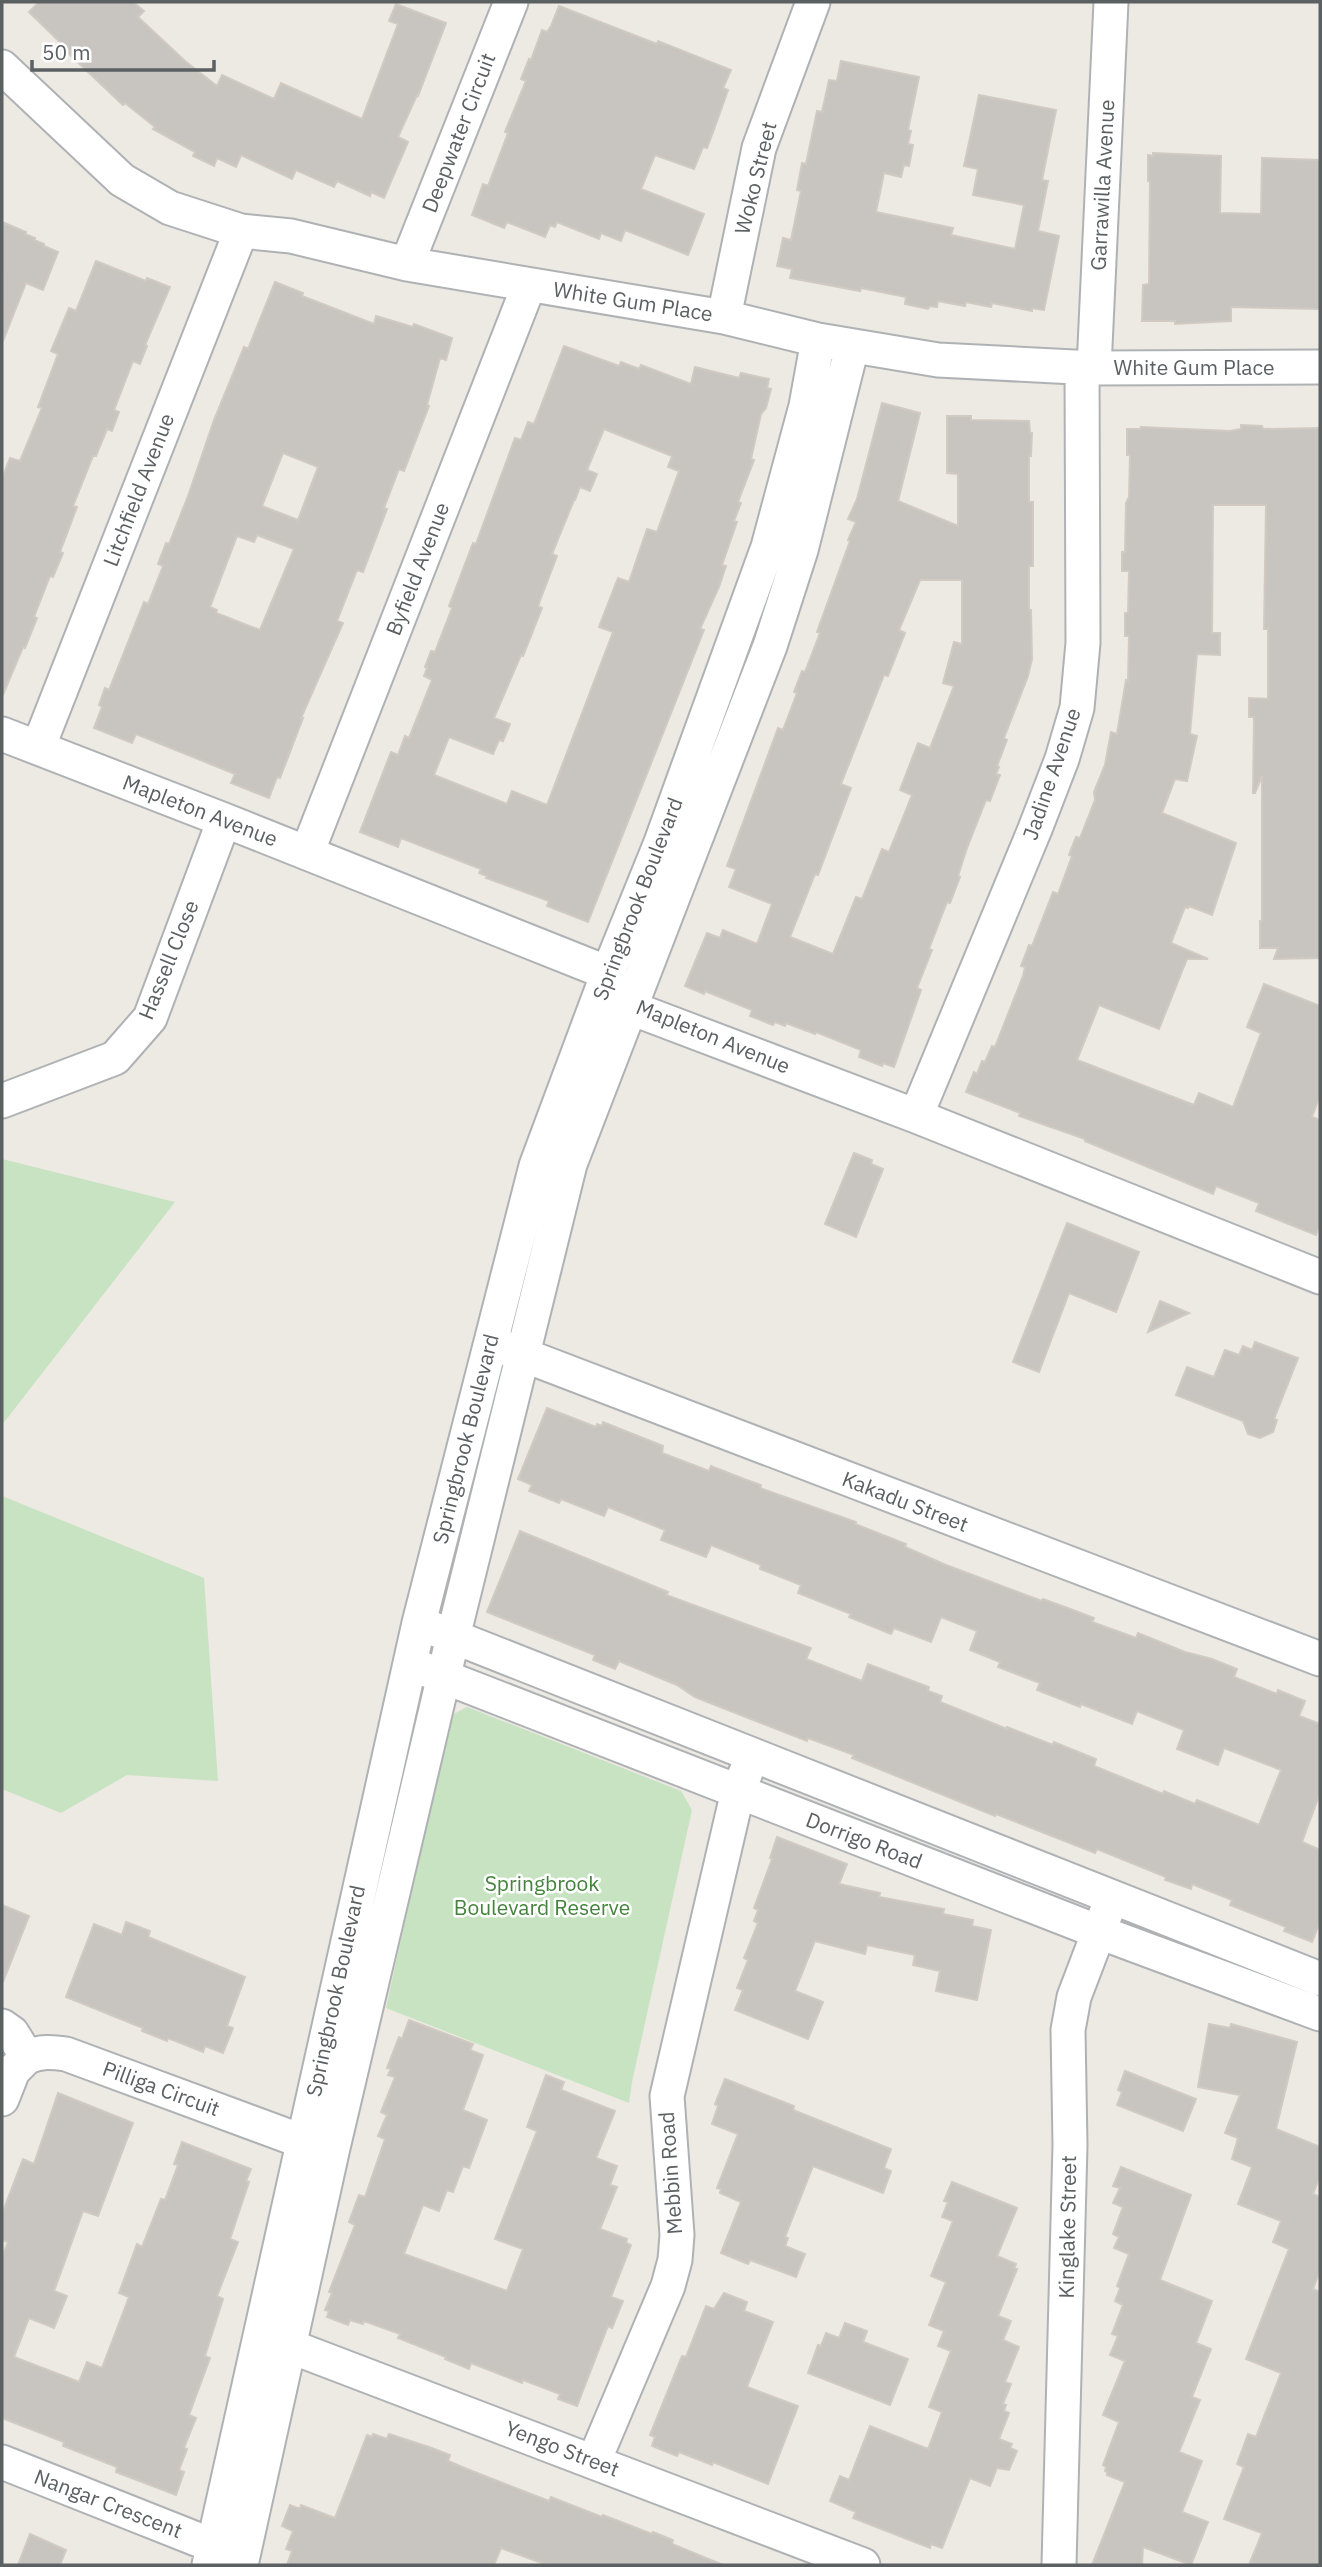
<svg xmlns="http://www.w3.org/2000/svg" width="1322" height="2567" font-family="'IBM Plex Sans',sans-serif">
  <rect width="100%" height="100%" fill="#ede9e3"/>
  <!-- green -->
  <path fill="#c7e3c1" d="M 2,1159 L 175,1202 L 2,1425 Z
    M 2,1496 L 204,1578 L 218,1781 L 127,1775 L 61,1813 L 2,1789 Z
    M 467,1707 L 681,1791 L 692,1810 L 632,2082 L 629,2103 L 386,2008 L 450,1716 Z"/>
  <!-- building -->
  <path fill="#c8c4c0" stroke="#d1cac2" stroke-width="2" fill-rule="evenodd" d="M 39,2 L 133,2 L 144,11 L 138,17 L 185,61 L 217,86 L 222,75 L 274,99 L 281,83 L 362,119 L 398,24 L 389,21 L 396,4 L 446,23 L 418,96 L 417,95 L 398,137 L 408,142 L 384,198 L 371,192 L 370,196 L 337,181 L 334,187 L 296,170 L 292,179 L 241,155 L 236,167 L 217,158 L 214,166 L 193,156 L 195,152 L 153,129 L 155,127 L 125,103 L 123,105 L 67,52 L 69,51 L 29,12 Z
    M 559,6 L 657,44 L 658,41 L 731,70 L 723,88 L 728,90 L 716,124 L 707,148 L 703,147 L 694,169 L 655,155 L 641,189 L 704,214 L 688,255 L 625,230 L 621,241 L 601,233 L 599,239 L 557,222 L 555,227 L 550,225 L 545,237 L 507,222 L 504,228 L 472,215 L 483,184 L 488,186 L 508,133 L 505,132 L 526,81 L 521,79 L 529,59 L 531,60 L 542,30 L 547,32 L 551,26 Z
    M 841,61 L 919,77 L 908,130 L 911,131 L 908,144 L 913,145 L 909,166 L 904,165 L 901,177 L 884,173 L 876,212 L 953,228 L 951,235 L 1015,249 L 1024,205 L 973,195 L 978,169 L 964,166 L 979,95 L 1056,110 L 1042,180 L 1048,181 L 1038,231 L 1059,236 L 1044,310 L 1032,308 L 1032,311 L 992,303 L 991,307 L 966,302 L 965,306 L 938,301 L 937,307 L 930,306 L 928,309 L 905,304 L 906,297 L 861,288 L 860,291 L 790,278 L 792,269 L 777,266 L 783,238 L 791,240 L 801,191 L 797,190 L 802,163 L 806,164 L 817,111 L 822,112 L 829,80 L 837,81 Z
    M 1153,153 L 1221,156 L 1220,213 L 1261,214 L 1262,158 L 1320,160 L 1320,309 L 1231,307 L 1231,321 L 1175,324 L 1175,321 L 1142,321 L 1143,285 L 1149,284 L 1150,181 L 1148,181 L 1148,155 L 1153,156 Z
    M 2,222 L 26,232 L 25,234 L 35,238 L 34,240 L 44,244 L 44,246 L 58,252 L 43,290 L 26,283 L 3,341 Z
    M 96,261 L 146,281 L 147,278 L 170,287 L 145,345 L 147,346 L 140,364 L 133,361 L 114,410 L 119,412 L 112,431 L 107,429 L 96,456 L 93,456 L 73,506 L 77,507 L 60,552 L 63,553 L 53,577 L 50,576 L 34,617 L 37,618 L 25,648 L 23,647 L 2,697 L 2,479 L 10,458 L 20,461 L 42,408 L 38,407 L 58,354 L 51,351 L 69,308 L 76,311 Z
    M 275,282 L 303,293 L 302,296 L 374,324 L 376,316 L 413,327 L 414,324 L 452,338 L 446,360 L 440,358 L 427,405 L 429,406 L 404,471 L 399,469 L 384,508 L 387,509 L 363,572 L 357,570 L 337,621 L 343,623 L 301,718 L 303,718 L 280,778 L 277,777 L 269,798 L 231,783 L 235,774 L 136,734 L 132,743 L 94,728 L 102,707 L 99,705 L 105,688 L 109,690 L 144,602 L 148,604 L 163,566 L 158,564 L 166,543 L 169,544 L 188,496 L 214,420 L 244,347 L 248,349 ZM 283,453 L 318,467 L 298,520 L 262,506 ZM 257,535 L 294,549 L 260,630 L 216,613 L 217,610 L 210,607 L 237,536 L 254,542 Z
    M 564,346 L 619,366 L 621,362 L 639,369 L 641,365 L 691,384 L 695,367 L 739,378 L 741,373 L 769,379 L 767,388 L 771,389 L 766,408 L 761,414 L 751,459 L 754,460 L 738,502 L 741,503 L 734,521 L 737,522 L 722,565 L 726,566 L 719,587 L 700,629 L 704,630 L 588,922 L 547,906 L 549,901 L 486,878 L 487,876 L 479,873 L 481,869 L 401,838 L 398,847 L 360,832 L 391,752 L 398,755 L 405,736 L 409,738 L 432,680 L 424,676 L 427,668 L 425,667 L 431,651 L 435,652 L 452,608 L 449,606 L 473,543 L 476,544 L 515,438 L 521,440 L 528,422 L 534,424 ZM 604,429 L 672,456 L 668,467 L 679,471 L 657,532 L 647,529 L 629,582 L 618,578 L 599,627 L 613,632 L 547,805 L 512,791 L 507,804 L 434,775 L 449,737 L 493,754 L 499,740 L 503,741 L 510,724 L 494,718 L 521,655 L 523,656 L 542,608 L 538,606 L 557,556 L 552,554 L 574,500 L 575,500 L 580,487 L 590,491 L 597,474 L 587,470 Z
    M 882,403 L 920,413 L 898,501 L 958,526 L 958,474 L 947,473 L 947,416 L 971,416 L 971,420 L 1029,421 L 1030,433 L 1032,433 L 1031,456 L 1029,456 L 1029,502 L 1033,502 L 1033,566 L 1029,566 L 1029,610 L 1031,610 L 1032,659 L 1028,676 L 1004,738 L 1007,740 L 997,766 L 999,767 L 996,774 L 1000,775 L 990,801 L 986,800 L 967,848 L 958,876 L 960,877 L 950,903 L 947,902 L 929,949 L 932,950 L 917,988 L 921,990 L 894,1067 L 883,1063 L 882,1066 L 859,1057 L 861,1050 L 816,1032 L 815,1034 L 786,1023 L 785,1026 L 775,1022 L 773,1025 L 750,1016 L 752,1010 L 705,991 L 704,994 L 685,986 L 707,933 L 720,938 L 723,930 L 757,944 L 772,904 L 729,887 L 736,869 L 727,866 L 778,728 L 783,730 L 797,693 L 794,692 L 802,671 L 805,672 L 820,633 L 817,632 L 850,541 L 848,540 L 856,522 L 848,519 L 857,499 ZM 920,580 L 962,580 L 962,644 L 954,642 L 943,683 L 954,686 L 930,748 L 918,743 L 900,790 L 912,795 L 889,852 L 882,849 L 862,899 L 856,897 L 833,954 L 790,937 L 815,874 L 818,875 L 851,788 L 841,784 L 884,675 L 888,676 L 905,633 L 899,630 Z
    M 1241,425 L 1262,426 L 1263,429 L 1320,428 L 1320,958 L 1274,959 L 1278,948 L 1260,948 L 1260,921 L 1262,921 L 1262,776 L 1255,793 L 1253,793 L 1254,717 L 1249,717 L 1249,698 L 1268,699 L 1268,629 L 1264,629 L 1266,505 L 1213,505 L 1212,633 L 1220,633 L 1220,655 L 1197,654 L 1190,734 L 1197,736 L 1187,781 L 1175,779 L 1162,813 L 1236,843 L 1212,915 L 1189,906 L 1188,908 L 1185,907 L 1171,943 L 1208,959 L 1187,959 L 1159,1029 L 1099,1005 L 1077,1060 L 1194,1105 L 1199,1093 L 1233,1107 L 1261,1033 L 1247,1027 L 1264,984 L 1320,1006 L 1320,1095 L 1312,1117 L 1320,1120 L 1320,1223 L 1316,1235 L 1256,1211 L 1259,1203 L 1216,1186 L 1213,1194 L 1085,1141 L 1085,1139 L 1019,1116 L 1020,1113 L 966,1092 L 974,1072 L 977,1074 L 982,1061 L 985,1062 L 992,1046 L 995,1047 L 1023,976 L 1025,967 L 1021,966 L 1029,945 L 1032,946 L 1053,892 L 1058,894 L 1072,856 L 1069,855 L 1076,837 L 1080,838 L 1095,800 L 1094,792 L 1105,765 L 1111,732 L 1117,734 L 1126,680 L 1128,681 L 1129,636 L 1125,636 L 1125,613 L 1128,613 L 1129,571 L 1122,571 L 1122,552 L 1125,552 L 1126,503 L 1129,497 L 1130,455 L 1127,455 L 1127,429 L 1141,429 L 1141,427 L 1230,431 L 1241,429 Z
    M 854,1153 L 872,1160 L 871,1164 L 883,1169 L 856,1237 L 825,1224 Z
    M 1067,1223 L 1139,1252 L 1116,1312 L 1069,1293 L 1039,1372 L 1013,1362 Z
    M 1160,1301 L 1189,1313 L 1148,1332 Z
    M 1255,1342 L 1298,1358 L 1274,1419 L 1277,1420 L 1273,1432 L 1260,1438 L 1248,1434 L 1243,1421 L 1176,1395 L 1187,1367 L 1214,1377 L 1225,1350 L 1239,1355 L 1243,1346 L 1252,1350 Z
    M 547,1408 L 596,1427 L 597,1424 L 602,1426 L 603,1422 L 663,1446 L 662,1453 L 709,1471 L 711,1466 L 744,1479 L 761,1485 L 760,1488 L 856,1522 L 855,1524 L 906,1544 L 905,1547 L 946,1565 L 1042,1601 L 1043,1599 L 1073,1610 L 1094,1618 L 1092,1622 L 1136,1638 L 1138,1633 L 1185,1652 L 1212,1659 L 1237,1669 L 1234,1677 L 1277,1694 L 1278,1690 L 1305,1701 L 1299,1716 L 1320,1724 L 1320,1793 L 1302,1842 L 1320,1850 L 1320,1922 L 1312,1942 L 1284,1931 L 1286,1927 L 1230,1905 L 1232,1900 L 1192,1884 L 1191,1889 L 1165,1880 L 1166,1877 L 1097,1849 L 1095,1853 L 996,1814 L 995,1816 L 852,1758 L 854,1755 L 808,1738 L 807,1741 L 695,1697 L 677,1685 L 619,1661 L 615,1669 L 593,1660 L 595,1655 L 487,1612 L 520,1531 L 668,1592 L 666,1595 L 811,1648 L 806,1659 L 862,1681 L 868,1664 L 929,1687 L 928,1691 L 942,1696 L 940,1702 L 1007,1729 L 1007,1727 L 1053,1745 L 1054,1742 L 1096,1759 L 1094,1766 L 1163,1794 L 1164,1791 L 1195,1804 L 1197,1800 L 1259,1825 L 1281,1770 L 1224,1748 L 1218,1765 L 1177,1749 L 1184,1730 L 1137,1711 L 1132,1724 L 1081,1704 L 1080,1707 L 1037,1690 L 1040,1683 L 998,1667 L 1000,1662 L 970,1650 L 977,1631 L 941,1617 L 931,1642 L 894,1628 L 891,1634 L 849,1617 L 851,1614 L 798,1593 L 801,1585 L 760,1569 L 761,1565 L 711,1545 L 706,1557 L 661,1540 L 665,1530 L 608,1507 L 604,1516 L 561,1499 L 559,1503 L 529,1491 L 532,1485 L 518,1479 Z
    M 777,1837 L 847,1864 L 839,1884 L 880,1893 L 879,1897 L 944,1909 L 943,1914 L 973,1920 L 972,1926 L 991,1930 L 977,2000 L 936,1991 L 940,1971 L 913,1965 L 915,1955 L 867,1945 L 865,1954 L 815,1941 L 795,1991 L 823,2002 L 808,2039 L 735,2010 L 743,1990 L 737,1988 L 748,1960 L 744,1958 L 758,1923 L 754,1921 L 758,1910 L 754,1908 L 772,1859 L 770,1858 Z
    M 2,1905 L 29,1916 L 3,1982 L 2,1982 Z
    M 126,1922 L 150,1931 L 148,1937 L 245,1977 L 227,2026 L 233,2028 L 223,2053 L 205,2046 L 203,2052 L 168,2038 L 167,2041 L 142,2031 L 143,2028 L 66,1997 L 94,1924 L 122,1935 Z
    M 409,2020 L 473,2044 L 470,2050 L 483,2055 L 463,2110 L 487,2120 L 469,2168 L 463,2166 L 453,2192 L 447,2190 L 439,2211 L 423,2205 L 404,2254 L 507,2291 L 523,2249 L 495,2239 L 537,2131 L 527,2127 L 546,2075 L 564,2082 L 561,2090 L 615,2111 L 596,2158 L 617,2166 L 610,2185 L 617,2187 L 600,2229 L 627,2239 L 626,2243 L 631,2245 L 611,2297 L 623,2301 L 612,2328 L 608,2326 L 577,2406 L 558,2399 L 560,2394 L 523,2380 L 522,2383 L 471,2363 L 469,2369 L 445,2359 L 446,2357 L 398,2338 L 400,2334 L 364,2321 L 363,2324 L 350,2320 L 348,2325 L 327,2317 L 329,2311 L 325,2310 L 332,2293 L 329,2292 L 355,2225 L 349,2222 L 359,2195 L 365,2197 L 385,2139 L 378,2136 L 387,2115 L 381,2112 L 395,2077 L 388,2075 L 391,2069 L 387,2068 L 399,2037 L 402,2039 Z
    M 1209,2024 L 1230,2028 L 1231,2024 L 1297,2042 L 1276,2129 L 1320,2147 L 1320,2176 L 1313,2194 L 1320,2197 L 1320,2270 L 1313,2289 L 1320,2292 L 1320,2565 L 1249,2565 L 1262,2533 L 1224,2519 L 1244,2467 L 1237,2464 L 1248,2434 L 1256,2437 L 1281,2373 L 1246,2359 L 1289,2249 L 1273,2242 L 1281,2221 L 1238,2204 L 1252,2167 L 1232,2159 L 1238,2138 L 1225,2133 L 1240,2095 L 1198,2087 Z
    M 1125,2071 L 1196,2099 L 1183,2131 L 1117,2105 L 1122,2092 L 1118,2090 Z
    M 725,2079 L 794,2106 L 793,2110 L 891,2149 L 884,2168 L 891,2171 L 883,2193 L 813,2166 L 785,2237 L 788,2238 L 785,2246 L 805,2254 L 796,2277 L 750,2260 L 748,2264 L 721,2253 L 741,2202 L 720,2193 L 721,2189 L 717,2188 L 738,2134 L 712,2124 L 718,2106 L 715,2104 Z
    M 58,2093 L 133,2123 L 98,2216 L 83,2211 L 54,2291 L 67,2296 L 54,2328 L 29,2318 L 14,2357 L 79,2382 L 87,2362 L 102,2368 L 129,2297 L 119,2293 L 137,2244 L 142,2247 L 161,2199 L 165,2200 L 178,2165 L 174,2164 L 182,2142 L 251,2169 L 246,2181 L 249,2182 L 230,2239 L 238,2242 L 217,2296 L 223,2299 L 205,2356 L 210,2358 L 189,2415 L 196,2418 L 184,2448 L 187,2449 L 179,2470 L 184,2472 L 176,2495 L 116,2472 L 117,2467 L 63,2446 L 64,2442 L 2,2418 L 2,2257 L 8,2242 L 2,2240 L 2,2214 L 23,2159 L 34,2164 Z
    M 1121,2167 L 1191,2195 L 1160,2280 L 1212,2301 L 1196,2343 L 1211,2349 L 1192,2397 L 1200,2400 L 1179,2452 L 1202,2461 L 1182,2512 L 1208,2522 L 1191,2565 L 1143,2547 L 1142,2565 L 1092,2565 L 1125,2482 L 1107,2475 L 1107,2472 L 1105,2471 L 1106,2467 L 1103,2465 L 1119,2422 L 1103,2415 L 1125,2361 L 1110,2355 L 1118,2336 L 1112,2334 L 1123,2305 L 1115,2301 L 1120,2288 L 1117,2286 L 1129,2254 L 1114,2248 L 1119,2237 L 1113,2234 L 1123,2207 L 1113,2203 L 1120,2188 L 1113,2186 Z
    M 952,2182 L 1017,2208 L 997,2256 L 1016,2264 L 1014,2268 L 1017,2269 L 998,2316 L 1011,2321 L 1003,2340 L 1019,2347 L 1005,2382 L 1011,2384 L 1003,2404 L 1006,2405 L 1004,2411 L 1009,2413 L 999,2439 L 1012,2444 L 1010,2448 L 1017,2451 L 1009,2470 L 997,2468 L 990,2486 L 970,2478 L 942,2548 L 931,2544 L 930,2548 L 853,2518 L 856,2512 L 830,2501 L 840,2476 L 849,2480 L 870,2426 L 928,2449 L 942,2412 L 929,2407 L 951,2351 L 938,2346 L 944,2331 L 929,2325 L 946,2282 L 931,2276 L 953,2221 L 942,2217 L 948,2202 L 944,2201 Z
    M 724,2293 L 747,2302 L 744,2311 L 773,2322 L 747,2387 L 798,2406 L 768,2484 L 713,2462 L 712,2465 L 679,2452 L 677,2456 L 652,2446 L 655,2437 L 650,2435 L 682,2356 L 686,2357 L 706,2306 L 714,2309 Z
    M 845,2323 L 867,2331 L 863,2342 L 908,2359 L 890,2405 L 808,2373 L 818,2345 L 821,2346 L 826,2333 L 839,2338 Z
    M 373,2434 L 387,2439 L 389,2434 L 429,2447 L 450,2455 L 448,2461 L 467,2469 L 549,2501 L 551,2497 L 602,2517 L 603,2515 L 652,2534 L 653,2532 L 673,2540 L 672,2544 L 723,2565 L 547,2565 L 501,2548 L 494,2565 L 287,2565 L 292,2551 L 286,2549 L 293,2531 L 282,2526 L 290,2505 L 300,2509 L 301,2505 L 335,2518 L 367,2435 L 372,2437 Z
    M 30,2534 L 66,2550 L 60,2565 L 18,2565 Z"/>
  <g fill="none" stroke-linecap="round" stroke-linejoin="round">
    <defs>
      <path id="minor" d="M 2,67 L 122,180 L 170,208 L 241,231 L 291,236 L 407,264 L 724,317 L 818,340 L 938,360 L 1094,368 L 1320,367
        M 407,264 L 511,2
        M 724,317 L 759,148 L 813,2
        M 1094,368 L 1111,2
        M 2,734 L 224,820 L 608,973 L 631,1008 L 916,1116 L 1320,1277
        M 38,748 L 241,231
        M 307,853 L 529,285
        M 2,1101 L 115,1058 L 150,1018 L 224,820
        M 916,1116 L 1035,829 L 1062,759 L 1077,708 L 1083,643 L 1082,368
        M 505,1348 L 1320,1659
        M 434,1629 L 1320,1979
        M 424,1669 L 1099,1932 L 1320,2014
        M 2,2026 L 12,2033 L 27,2057 C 41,2051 52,2052 66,2054 L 323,2149
        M 2,2099 L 13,2071 L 27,2057
        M 271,2339 L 863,2565
        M 594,2461 L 668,2286 L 675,2260 L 677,2235 L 667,2096 L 738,1791 L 746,1772
        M 2,2462 L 214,2546
        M 209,2565 L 419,1623 L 536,1166 L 608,973 L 660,845 L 768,547 L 806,406 L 818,340
        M 241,2565 L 332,2152 L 453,1637 L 570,1164 L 770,646 L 801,550 L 852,347
        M 1059,2565 L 1070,2145 L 1068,2030 L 1074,1997 L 1106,1913"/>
    </defs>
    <!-- minor casing -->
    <use href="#minor" stroke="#afb2b5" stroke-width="37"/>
    <!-- minor -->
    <use href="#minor" stroke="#fff" stroke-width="33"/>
  </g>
  <g text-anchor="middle" stroke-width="5" stroke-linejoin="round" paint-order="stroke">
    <!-- street labels -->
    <g font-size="21" fill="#5b6063" stroke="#fff">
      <text transform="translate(459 133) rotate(-69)" y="7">Deepwater Circuit</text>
      <text transform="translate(756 178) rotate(-76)" y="7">Woko Street</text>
      <text transform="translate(1103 185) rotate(-87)" y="7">Garrawilla Avenue</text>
      <text transform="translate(633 302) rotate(9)" y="7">White Gum Place</text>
      <text x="1194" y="375">White Gum Place</text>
      <text transform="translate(139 490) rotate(-69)" y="7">Litchfield Avenue</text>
      <text transform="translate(418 569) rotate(-69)" y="7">Byfield Avenue</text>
      <text transform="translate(1052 774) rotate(-71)" y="7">Jadine Avenue</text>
      <text transform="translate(200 811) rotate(21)" y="7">Mapleton Avenue</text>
      <text transform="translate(638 899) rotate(-69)" y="7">Springbrook Boulevard</text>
      <text transform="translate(169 960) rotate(-68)" y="7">Hassell Close</text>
      <text transform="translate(713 1037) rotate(22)" y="7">Mapleton Avenue</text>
      <text transform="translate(466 1439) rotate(-76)" y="7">Springbrook Boulevard</text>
      <text transform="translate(905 1502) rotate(21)" y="7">Kakadu Street</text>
      <text transform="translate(864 1841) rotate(21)" y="7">Dorrigo Road</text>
      <text transform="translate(336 1991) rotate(-78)" y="7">Springbrook Boulevard</text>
      <text transform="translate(161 2089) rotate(20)" y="7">Pilliga Circuit</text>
      <text transform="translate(671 2173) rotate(-94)" y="7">Mebbin Road</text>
      <text transform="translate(1068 2227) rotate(-89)" y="7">Kinglake Street</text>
      <text transform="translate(562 2449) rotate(21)" y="7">Yengo Street</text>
      <text transform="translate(108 2504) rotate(21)" y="7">Nangar Crescent</text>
    </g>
    <!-- park labels -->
    <g font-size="21" fill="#43833b" stroke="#fff">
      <text x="542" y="1891">Springbrook<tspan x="542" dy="24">Boulevard Reserve</tspan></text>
    </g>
  </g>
  <!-- border -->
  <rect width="1322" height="2567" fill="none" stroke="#5b6063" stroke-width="7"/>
  <!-- scale -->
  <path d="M32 60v10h182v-10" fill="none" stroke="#5b6063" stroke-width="3.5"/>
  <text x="42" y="60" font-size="21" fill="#5b6063" stroke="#ffffff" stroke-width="5" paint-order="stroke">50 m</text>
</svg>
